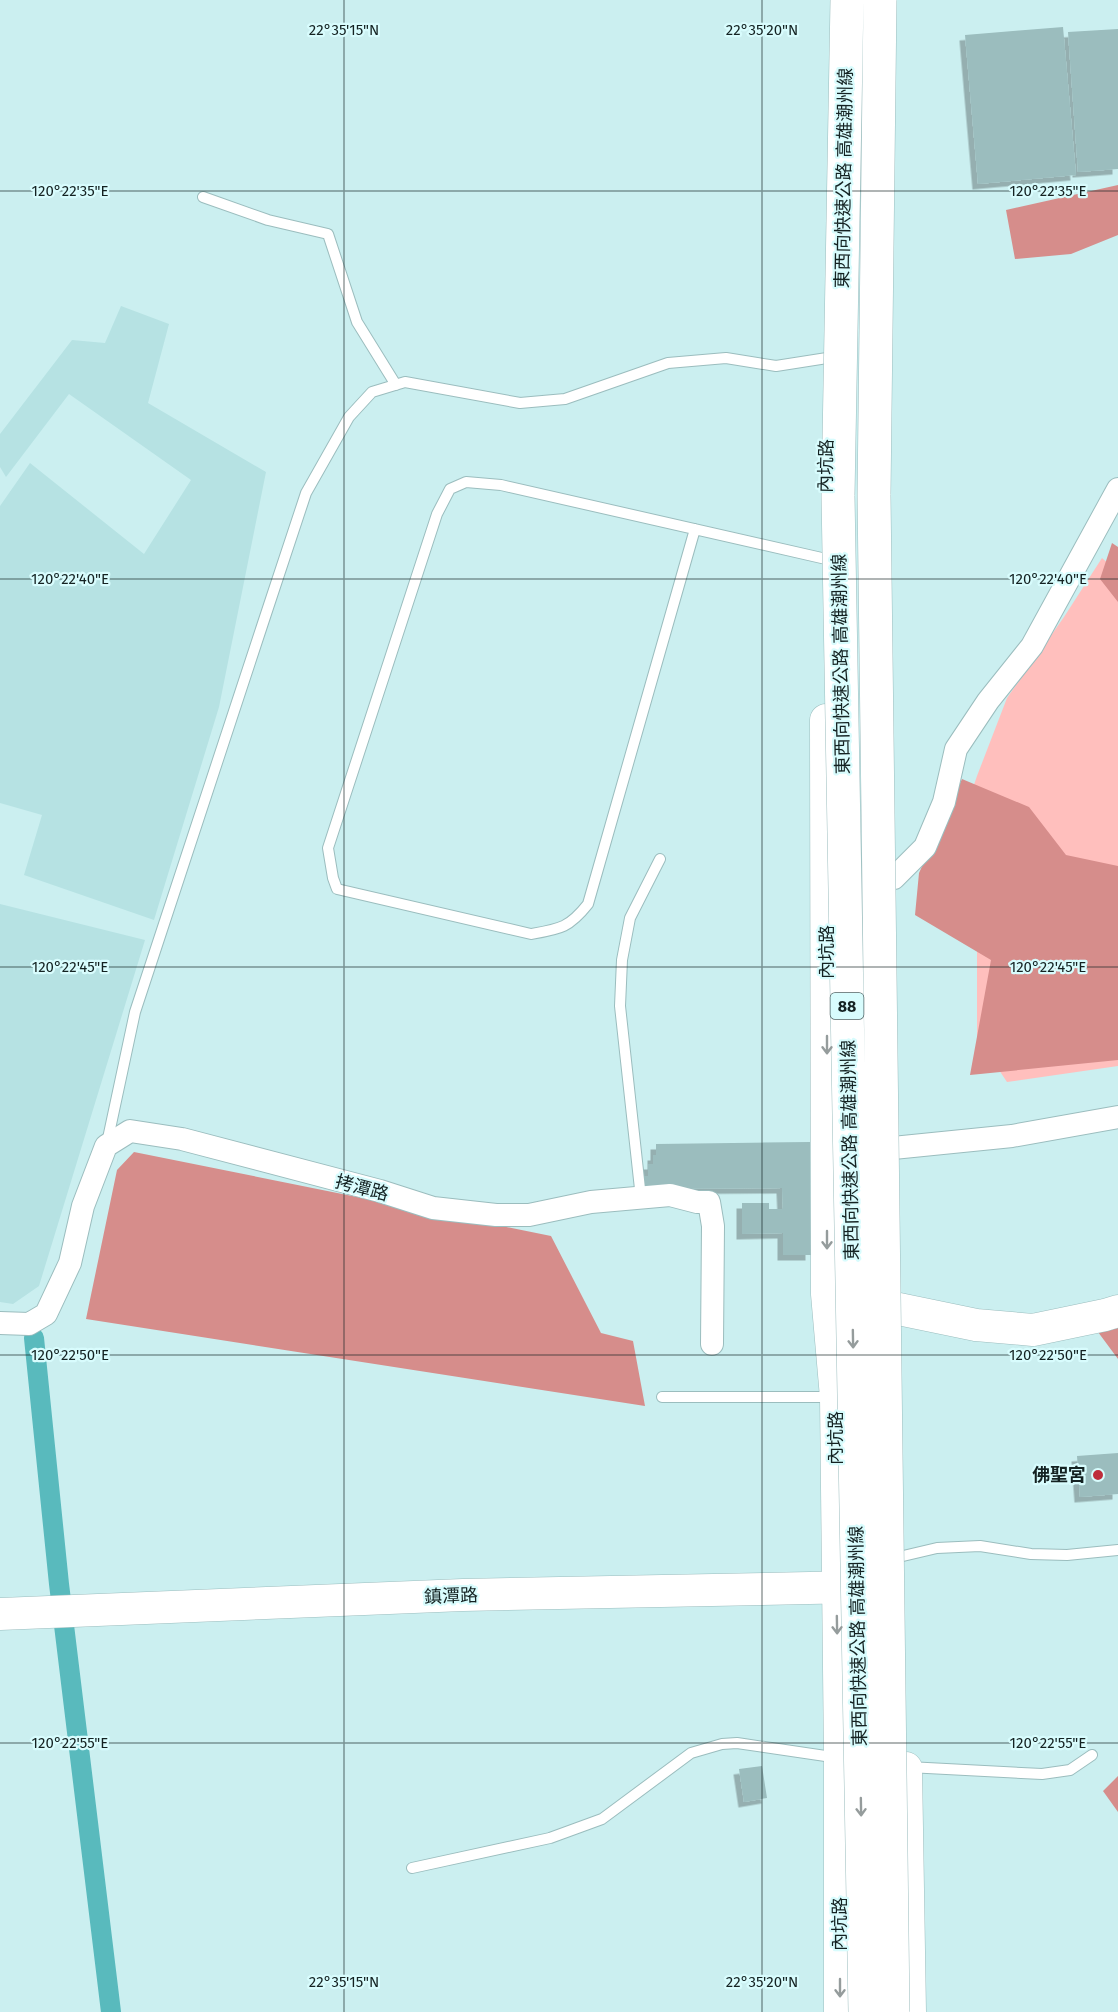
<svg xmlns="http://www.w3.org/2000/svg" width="1118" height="2012" font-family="'Fira Sans','Noto Sans TC',sans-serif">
  <defs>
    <filter id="shadow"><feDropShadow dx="-5.5" dy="5.5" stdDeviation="0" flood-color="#0004"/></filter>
  </defs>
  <rect width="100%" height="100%" fill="#cbeff0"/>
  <!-- built -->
  <path fill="#b6e2e3" d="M 121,306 L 169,324 L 148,403 L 266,472 L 219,707 L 154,920 L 24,875 L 42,815 L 0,803 L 0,506 L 30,463 L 144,554 L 191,480 L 69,394 L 6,477 L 0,467 L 0,434 L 72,340 L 105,343 Z
    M 0,904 L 145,940 L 39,1286 L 13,1304 L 0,1302 Z"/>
  <!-- green -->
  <path fill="#ffbfbd" d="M 1102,558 L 1118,572 L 1118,1066 L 1007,1082 L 977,1037 L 977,950 L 944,872 L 977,776 L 1007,698 L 1064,617 Z"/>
  <!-- forest -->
  <path fill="#d68d8b" d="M 1118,185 L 1118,235 L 1071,254 L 1015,259 L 1006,210 Z
    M 1112,543 L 1118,547 L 1118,602 L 1100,579 Z
    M 962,779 L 1029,807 L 1066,855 L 1118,866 L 1118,1060 L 970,1075 L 991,960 L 915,915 L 919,873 Z
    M 134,1152 L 551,1236 L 601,1333 L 633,1341 L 645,1406 L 86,1319 L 117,1170 Z
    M 1118,1328 L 1118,1359 L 1098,1332 Z
    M 1118,1776 L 1118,1812 L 1103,1791 Z"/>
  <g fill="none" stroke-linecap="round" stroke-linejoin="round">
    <!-- canal -->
    <path stroke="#59babd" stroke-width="20" d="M 34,1338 L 59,1584 L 111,2012"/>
  </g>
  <!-- building -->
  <path fill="#9bbdbe" filter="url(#shadow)" d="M 1063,27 L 1076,175 L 978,184 L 965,35 Z
    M 1118,29 L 1118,169 L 1078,172 L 1068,32 Z
    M 810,1142 L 811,1255 L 783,1255 L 783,1233 L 742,1234 L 742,1203 L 769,1203 L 769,1209 L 783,1209 L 782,1188 L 642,1189 L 642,1176 L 648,1176 L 648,1164 L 653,1164 L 653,1155 L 656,1155 L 656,1144 Z
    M 1118,1453 L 1118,1494 L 1080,1497 L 1077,1456 Z
    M 762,1766 L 767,1798 L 744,1802 L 739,1769 Z"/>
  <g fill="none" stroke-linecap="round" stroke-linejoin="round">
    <defs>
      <path id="lane" d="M 203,197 L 268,220 L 328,234 L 357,322 L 396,385
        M 695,529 L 588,904 C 569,928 560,929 531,934 L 337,889 L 333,878 L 328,848 L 437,514 L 450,489 L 466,482 L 501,485 L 826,559
        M 107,1143 L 135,1012 L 262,626 L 306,493 L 349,417 L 372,392 L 405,382 L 520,403 L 565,399 L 668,363 L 726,358 L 776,366 L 827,358
        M 641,1198 L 620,1006 L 622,960 L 630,918 L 660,859
        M 662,1397 L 833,1397
        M 903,1556 L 937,1548 L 980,1546 L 1031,1554 L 1067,1555 L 1118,1550
        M 908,1767 L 1042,1774 L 1070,1770 L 1092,1755
        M 412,1868 L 550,1838 L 602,1819 L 691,1753 L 722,1744 L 737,1743 L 839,1758"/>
      <path id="street" d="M 894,878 L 925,847 L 944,802 L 956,749 L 988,701 L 1032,646 L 1118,489
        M 893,1148 L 1012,1136 L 1118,1117
        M 0,1323 L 29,1324 L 46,1314 L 70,1263 L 83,1206 L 106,1146 L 130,1131 L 182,1139 L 380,1191 L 433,1208 L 496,1215 L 529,1215 L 591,1202 L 670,1195 L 697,1202 L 709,1202 L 713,1226 L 712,1344"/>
      <path id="secondary" d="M 826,720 L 827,1294 L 836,1397 L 840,1758 L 840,2012
        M 860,1301 L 976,1325 L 1033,1330 L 1105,1315 L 1118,1311
        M 0,1614 L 463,1595 L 857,1587
        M 906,1768 L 910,2012"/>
    </defs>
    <!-- lane casing -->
    <use href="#lane" stroke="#9bbdbe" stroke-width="12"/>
    <!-- street casing -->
    <use href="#street" stroke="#9bbdbe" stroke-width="24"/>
    <!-- secondary casing -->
    <use href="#secondary" stroke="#9bbdbe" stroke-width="33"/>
    <!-- lane -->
    <use href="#lane" stroke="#fff" stroke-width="10"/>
    <!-- street -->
    <use href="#street" stroke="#fff" stroke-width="22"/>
    <!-- secondary -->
    <use href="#secondary" stroke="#fff" stroke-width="32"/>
    <defs>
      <path id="highway-bridge" d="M 847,0 L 838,496 L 865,2012
        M 880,0 L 874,495 L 893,2012"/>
    </defs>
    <!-- highway-bridge casing -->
    <use href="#highway-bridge" stroke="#9bbdbe" stroke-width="34" stroke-linecap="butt"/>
    <!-- highway-bridge -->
    <use href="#highway-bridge" stroke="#fff" stroke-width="33"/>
  </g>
  <!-- one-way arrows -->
  <defs><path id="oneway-shaft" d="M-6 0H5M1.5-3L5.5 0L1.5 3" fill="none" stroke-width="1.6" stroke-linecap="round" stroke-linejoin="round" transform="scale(1.5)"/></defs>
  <g stroke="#959c9c">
    <use href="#oneway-shaft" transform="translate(827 1045) rotate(90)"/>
    <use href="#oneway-shaft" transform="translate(827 1240) rotate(90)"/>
    <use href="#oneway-shaft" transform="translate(853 1339) rotate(89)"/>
    <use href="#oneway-shaft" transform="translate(837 1625) rotate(89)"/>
    <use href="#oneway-shaft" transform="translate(861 1807) rotate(89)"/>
    <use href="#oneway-shaft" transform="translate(840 1988) rotate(90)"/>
  </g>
  <!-- ticks -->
  <path fill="none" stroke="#142222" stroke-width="1.5" stroke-opacity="0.45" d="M 344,0 L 344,2012M 762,0 L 762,2012M 0,191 L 1118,191M 0,579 L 1118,579M 0,967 L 1118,967M 0,1355 L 1118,1355M 0,1743 L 1118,1743"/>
  <!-- markers -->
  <circle fill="#be2d3b" stroke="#d8fcfd" stroke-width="2" cx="1098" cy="1475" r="6"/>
  <g text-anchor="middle" stroke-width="4.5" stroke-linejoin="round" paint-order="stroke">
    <!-- shield labels -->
    <rect fill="#d8fcfd" stroke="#4f6364" stroke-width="1.5" x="830.5" y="993" width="33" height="26" rx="4.5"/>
    <g font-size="16" font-weight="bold" fill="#142222">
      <text x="847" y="1012">88</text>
    </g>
    <!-- street labels -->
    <g font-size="18" fill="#142222" stroke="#d8fcfd">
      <text transform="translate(844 178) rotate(-89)" y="6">東西向快速公路 高雄潮州線</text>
      <text transform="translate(826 466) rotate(-89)" y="6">內坑路</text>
      <text transform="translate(841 664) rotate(-91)" y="6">東西向快速公路 高雄潮州線</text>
      <text transform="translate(827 952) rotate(-90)" y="6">內坑路</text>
      <text transform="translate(850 1150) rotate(-91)" y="6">東西向快速公路 高雄潮州線</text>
      <text transform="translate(362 1188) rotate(15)" y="6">拷潭路</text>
      <text transform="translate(836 1438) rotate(-90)" y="6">內坑路</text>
      <text transform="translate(451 1596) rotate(-2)" y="6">鎮潭路</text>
      <text transform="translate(858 1636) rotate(-91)" y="6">東西向快速公路 高雄潮州線</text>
      <text transform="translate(840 1924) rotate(-90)" y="6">內坑路</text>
    </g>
    <!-- poi labels -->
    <g font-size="18" font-weight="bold" fill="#142222" stroke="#d8fcfd" text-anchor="end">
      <text x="1086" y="1481">佛聖宮</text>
    </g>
  </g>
  <g font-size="15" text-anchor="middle" fill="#142222" stroke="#d8fcfd" stroke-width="4.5" stroke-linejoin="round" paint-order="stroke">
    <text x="344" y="35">22°35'15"N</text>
    <text x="762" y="35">22°35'20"N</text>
    <text x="1048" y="196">120°22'35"E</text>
    <text x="70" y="196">120°22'35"E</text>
    <text x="70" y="584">120°22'40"E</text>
    <text x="1048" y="584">120°22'40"E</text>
    <text x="1048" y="972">120°22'45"E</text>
    <text x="70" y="972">120°22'45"E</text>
    <text x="1048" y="1360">120°22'50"E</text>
    <text x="70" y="1360">120°22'50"E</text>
    <text x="70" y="1748">120°22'55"E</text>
    <text x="1048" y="1748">120°22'55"E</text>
    <text x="344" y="1987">22°35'15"N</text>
    <text x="762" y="1987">22°35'20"N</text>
  </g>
</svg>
